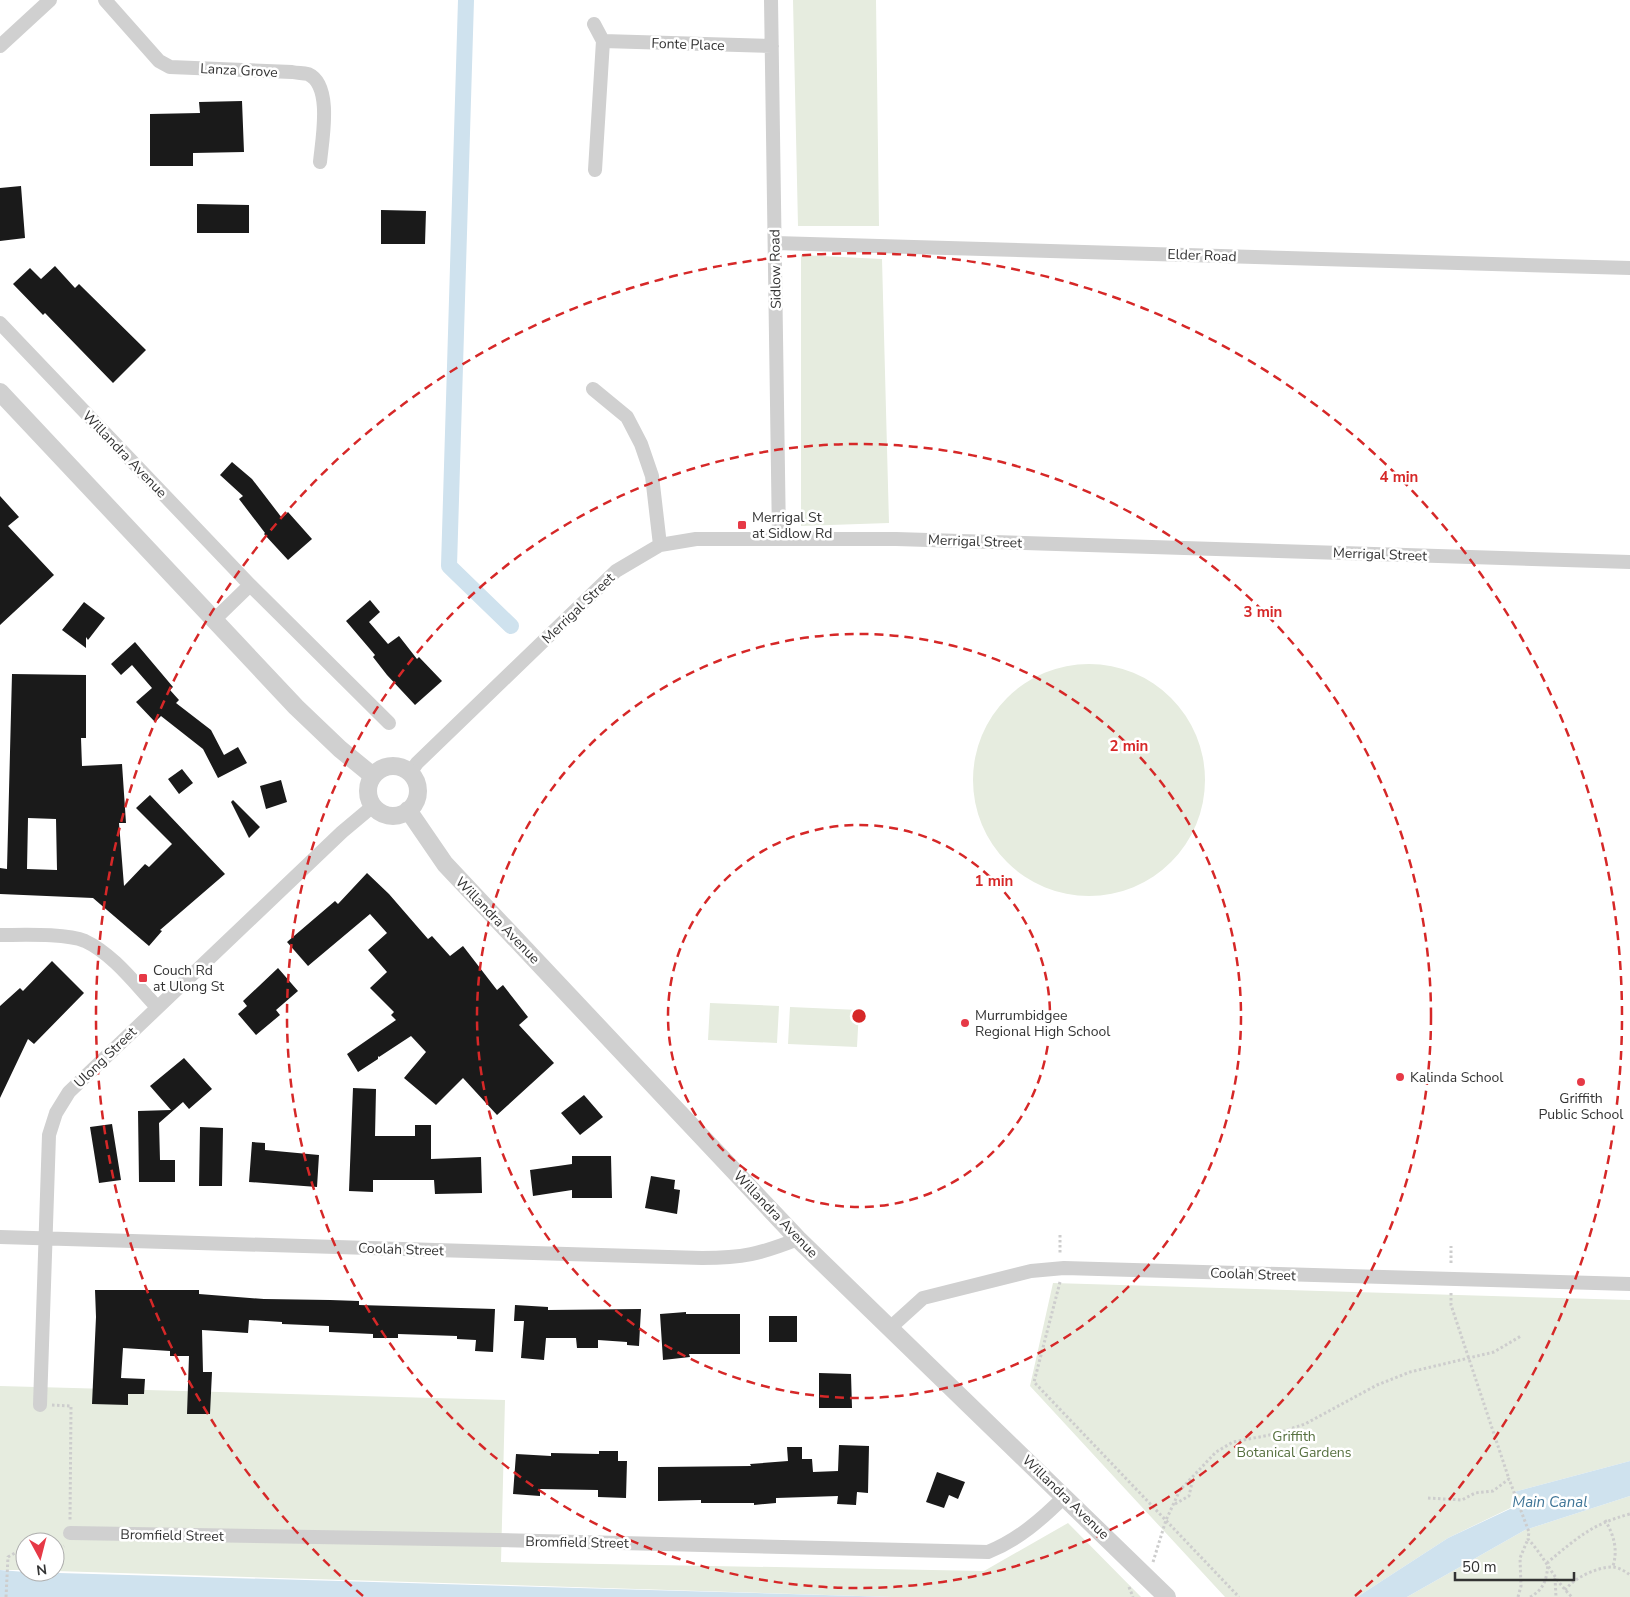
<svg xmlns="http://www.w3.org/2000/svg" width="1630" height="1597" font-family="'Nunito Sans',sans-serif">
  <rect width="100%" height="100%" fill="#fff"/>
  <!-- green -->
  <path fill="#e6ecdf" d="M 793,0 L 876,0 L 879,226 L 798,226 Z
    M 801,255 L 882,259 L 889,523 L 801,526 Z
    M973 780a116 116 0 1 1 232 0a116 116 0 1 1-232 0Z
    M 710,1003 L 779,1006 L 777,1043 L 708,1040 Z
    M 790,1007 L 859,1010 L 857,1047 L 788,1044 Z
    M 1053,1283 L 1630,1300 L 1630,1461 L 1514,1492 L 1529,1499 L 1448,1538 L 1357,1597 L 1225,1597 L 1030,1386 Z
    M 0,1386 L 505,1400 L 501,1562 L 984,1571 L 1068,1523 L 1141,1597 L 893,1597 L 55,1571 L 55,1542 L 25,1542 L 25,1570 L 0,1570 Z
    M 1630,1496 L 1630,1597 L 1407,1597 L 1525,1530 Z"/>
  <!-- water -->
  <path fill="#cfe2ee" d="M 1630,1461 L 1630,1496 L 1525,1530 L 1407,1597 L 1357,1597 L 1448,1538 L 1529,1500 L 1514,1492 Z
    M 0,1570 L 25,1572 L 893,1597 L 0,1597 Z"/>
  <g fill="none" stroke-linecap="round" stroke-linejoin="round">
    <!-- canal -->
    <path stroke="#cfe2ee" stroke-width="16" d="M 466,0 L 449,566 L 511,626"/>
  </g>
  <!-- building -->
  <path fill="#1a1a1a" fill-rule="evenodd" d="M 242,101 L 244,152 L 193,153 L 193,166 L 150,166 L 150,114 L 200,113 L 199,102 Z
    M 21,186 L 25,238 L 0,241 L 0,188 Z
    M 197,204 L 249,205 L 249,233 L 197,233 Z
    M 381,210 L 426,211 L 425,244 L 381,244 Z
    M 55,266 L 75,288 L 79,284 L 146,350 L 113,383 L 45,313 L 43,315 L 13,284 L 30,268 L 41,279 Z
    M 232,462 L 252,479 L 282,518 L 288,512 L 312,539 L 288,560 L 264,534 L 265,533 L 239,499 L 243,496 L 220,475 Z
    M 0,496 L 19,517 L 8,526 L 54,575 L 0,625 Z
    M 370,600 L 380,612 L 369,622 L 388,644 L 399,636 L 417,659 L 419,657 L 442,681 L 415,705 L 387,675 L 373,657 L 375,655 L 346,621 Z
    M 84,602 L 105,618 L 88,640 L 86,637 L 86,648 L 62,630 Z
    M 135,642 L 173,687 L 170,690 L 179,700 L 176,703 L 211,730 L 224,755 L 238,747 L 247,763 L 218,778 L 203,749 L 161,716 L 155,722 L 136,702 L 152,688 L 132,665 L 121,675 L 111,664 Z
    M 12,674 L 86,675 L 86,738 L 81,738 L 82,766 L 122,764 L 126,823 L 119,823 L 124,886 L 145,864 L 149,867 L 172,844 L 136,808 L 150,795 L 225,874 L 160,930 L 162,931 L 149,946 L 93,898 L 0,894 L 0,868 L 7,869 ZM 28,818 L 56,819 L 57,870 L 27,869 Z
    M 182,769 L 193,783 L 179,794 L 168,779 Z
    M 281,780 L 287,802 L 266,809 L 260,786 Z
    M 233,800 L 260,827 L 249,838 L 231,802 Z
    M 367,873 L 389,894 L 428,939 L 432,936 L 450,956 L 463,946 L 497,990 L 503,985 L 528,1017 L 519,1025 L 554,1063 L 497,1115 L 463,1078 L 436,1105 L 404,1078 L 426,1052 L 411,1036 L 379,1057 L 378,1056 L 378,1059 L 358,1072 L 347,1054 L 396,1020 L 391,1015 L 394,1012 L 370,988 L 387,972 L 368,950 L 387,933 L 370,914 L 308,966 L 287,942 L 335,901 L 338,904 Z
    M 52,961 L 84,993 L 34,1044 L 28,1039 L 0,1098 L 0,1006 L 20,988 L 23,991 Z
    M 278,968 L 298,991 L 276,1010 L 280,1015 L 256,1035 L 238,1014 L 247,1006 L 243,1001 Z
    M 184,1058 L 212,1089 L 189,1109 L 183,1102 L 159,1123 L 160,1160 L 175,1160 L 175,1182 L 139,1182 L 138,1111 L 171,1110 L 150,1086 Z
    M 353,1088 L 376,1089 L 375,1136 L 415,1136 L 415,1125 L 431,1125 L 431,1159 L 481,1157 L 482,1193 L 435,1194 L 434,1180 L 373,1180 L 373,1192 L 349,1191 Z
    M 584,1095 L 603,1117 L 580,1135 L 561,1113 Z
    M 112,1124 L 121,1180 L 99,1183 L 90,1127 Z
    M 200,1127 L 223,1128 L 222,1186 L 199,1186 Z
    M 252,1142 L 265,1143 L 265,1150 L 319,1155 L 317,1187 L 249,1182 Z
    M 572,1156 L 611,1156 L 612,1198 L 572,1198 L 572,1190 L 533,1196 L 530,1170 L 572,1164 Z
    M 651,1176 L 675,1180 L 674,1189 L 680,1190 L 677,1214 L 645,1208 Z
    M 95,1290 L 199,1290 L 199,1294 L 264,1299 L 330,1300 L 359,1301 L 359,1305 L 495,1309 L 493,1352 L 475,1351 L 476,1340 L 457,1339 L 457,1336 L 398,1334 L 398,1338 L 373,1338 L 373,1334 L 329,1332 L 329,1326 L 282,1324 L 282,1322 L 249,1320 L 248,1333 L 202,1330 L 203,1372 L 212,1372 L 210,1414 L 187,1414 L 189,1356 L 170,1356 L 170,1351 L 123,1348 L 121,1378 L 145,1379 L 144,1394 L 128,1394 L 128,1405 L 92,1404 L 96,1317 Z
    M 515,1305 L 548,1307 L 548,1310 L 641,1309 L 639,1346 L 627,1345 L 627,1342 L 598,1340 L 598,1348 L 577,1348 L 576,1338 L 546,1338 L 544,1360 L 521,1358 L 524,1321 L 514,1321 Z
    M 686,1312 L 686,1314 L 740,1314 L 740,1354 L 689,1354 L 690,1357 L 663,1360 L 660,1314 Z
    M 769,1316 L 797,1316 L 797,1342 L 769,1342 Z
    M 819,1373 L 851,1374 L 852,1408 L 819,1408 Z
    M 839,1445 L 869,1446 L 868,1493 L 857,1492 L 856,1505 L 837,1504 L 838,1496 L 776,1498 L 776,1503 L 754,1505 L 754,1503 L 701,1503 L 701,1500 L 658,1501 L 658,1467 L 751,1466 L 750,1464 L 788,1461 L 787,1447 L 802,1447 L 802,1459 L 812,1459 L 813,1472 L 838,1471 Z
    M 599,1451 L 618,1451 L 618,1461 L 627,1461 L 626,1498 L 598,1497 L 598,1490 L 540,1489 L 540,1496 L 513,1494 L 516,1454 L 551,1456 L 551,1453 L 599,1454 Z
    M 937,1472 L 965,1482 L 958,1499 L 949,1495 L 944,1508 L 926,1502 Z"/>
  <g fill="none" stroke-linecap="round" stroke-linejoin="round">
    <!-- path -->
    <path stroke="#cdcdcd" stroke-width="3" stroke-dasharray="2.5 2.5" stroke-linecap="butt" d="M 1060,1235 L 1060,1254
      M 1451,1263 L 1451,1246
      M 1060,1282 L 1034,1382 L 1239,1597
      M 1451,1293 L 1451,1305 L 1509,1479
      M 52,1405 L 71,1406 L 70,1521
      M 1428,1498 L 1462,1500 L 1475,1493 L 1493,1491 L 1509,1479 L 1529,1532 L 1528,1539 C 1545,1557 1554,1580 1572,1597
      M 1175,1504 L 1189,1496 L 1193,1478
      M 1605,1520 C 1614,1535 1618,1550 1613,1566
      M 55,1551 L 64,1546
      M 1153,1562 L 1166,1520 L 1180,1490 L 1216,1452 L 1233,1442 L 1275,1434 L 1305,1424 L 1377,1385 L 1410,1372 L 1494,1352 L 1521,1336
      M 1555,1578 L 1556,1597
      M 1129,1587 L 1133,1597
      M 1565,1590 C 1574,1578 1597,1567 1612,1567 C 1618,1567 1625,1571 1630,1575
      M 6,1597 L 8,1557 L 15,1553 L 25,1553
      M 1518,1597 L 1521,1586 L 1520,1558 L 1528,1539
      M 1530,1597 C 1545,1589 1547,1578 1548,1562 C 1577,1538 1592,1524 1630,1514"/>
    <!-- minor -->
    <path stroke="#d0d0d0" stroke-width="14" d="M 105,0 L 159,61 L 170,67 L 292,72 C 297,73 303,73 308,74 C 333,85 322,140 320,162
      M 771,0 L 779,538
      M 594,24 L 603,41
      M 0,46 L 50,0
      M 595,170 L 603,41 L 772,46
      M 775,243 L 1630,268
      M 0,323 L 250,585 L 389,723
      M 593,389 L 627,417 L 641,444 L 652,476 L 660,545
      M 214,620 L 250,585
      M 410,773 L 417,763 L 616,571 L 660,545 L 696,539 L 896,539 L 1630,562
      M 0,935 C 22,935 66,933 85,941 C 113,954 136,985 157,1007
      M 0,1237 L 702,1258 C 743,1258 760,1254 798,1239
      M 891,1327 L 923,1298 L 1031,1271 L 1064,1268 L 1630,1284
      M 40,1405 L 49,1135 L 56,1113 L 69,1092 L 342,832 L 373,806
      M 70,1533 L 497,1540 L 988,1552 C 1018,1540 1042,1519 1065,1496"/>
    <!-- tertiary -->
    <path stroke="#d0d0d0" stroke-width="18" d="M 0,392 L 296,707 L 340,749 L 373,776
      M368 791a25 25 0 1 1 50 0a25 25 0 1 1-50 0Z
      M 408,810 L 445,864 L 798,1239 L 1167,1597"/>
  </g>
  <!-- distance rings -->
  <g fill="none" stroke="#d62828" stroke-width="2.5" stroke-dasharray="9 6">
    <circle cx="859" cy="1016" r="191"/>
    <circle cx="859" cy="1016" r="382"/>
    <circle cx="859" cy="1016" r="572"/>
    <path d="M363 1596A763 763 0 1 1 1355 1596"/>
  </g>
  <!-- markers -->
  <g fill="#e63946" stroke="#fff" stroke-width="2">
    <rect x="737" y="520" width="10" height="10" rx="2.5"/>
    <rect x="138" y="973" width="10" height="10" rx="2.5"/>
    <circle cx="965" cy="1023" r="5"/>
    <circle cx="1400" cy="1077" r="5"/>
    <circle cx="1581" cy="1082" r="5"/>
  </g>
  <g text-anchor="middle" stroke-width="5" stroke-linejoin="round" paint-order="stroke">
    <!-- street labels -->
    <g font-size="14" fill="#333" stroke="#fff">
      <text transform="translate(688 44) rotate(2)" y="5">Fonte Place</text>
      <text transform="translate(239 70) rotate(3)" y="5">Lanza Grove</text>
      <text transform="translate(1202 255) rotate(2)" y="5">Elder Road</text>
      <text transform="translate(775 269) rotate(-91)" y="5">Sidlow Road</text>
      <text transform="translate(125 454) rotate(46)" y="5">Willandra Avenue</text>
      <text transform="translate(975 541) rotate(2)" y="5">Merrigal Street</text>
      <text transform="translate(1380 554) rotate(2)" y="5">Merrigal Street</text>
      <text transform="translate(578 608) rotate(-44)" y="5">Merrigal Street</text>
      <text transform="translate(498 920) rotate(46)" y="5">Willandra Avenue</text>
      <text transform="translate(105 1057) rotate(-44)" y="5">Ulong Street</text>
      <text transform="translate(776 1214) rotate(46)" y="5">Willandra Avenue</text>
      <text transform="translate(401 1249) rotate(2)" y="5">Coolah Street</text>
      <text transform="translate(1253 1274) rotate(2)" y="5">Coolah Street</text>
      <text transform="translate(1066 1497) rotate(44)" y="5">Willandra Avenue</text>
      <text transform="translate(172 1535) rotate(1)" y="5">Bromfield Street</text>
      <text transform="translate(577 1542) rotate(1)" y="5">Bromfield Street</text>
    </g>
    <!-- poi labels -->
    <g font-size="14" fill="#333" stroke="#fff" text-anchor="start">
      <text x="752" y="522">Merrigal St<tspan x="752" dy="16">at Sidlow Rd</tspan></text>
      <text x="153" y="975">Couch Rd<tspan x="153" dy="16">at Ulong St</tspan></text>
      <text x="975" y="1020">Murrumbidgee<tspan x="975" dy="16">Regional High School</tspan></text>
      <text x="1410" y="1082">Kalinda School</text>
      <text x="1581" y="1103" text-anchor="middle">Griffith<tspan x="1581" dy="16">Public School</tspan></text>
    </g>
    <!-- park labels -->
    <g font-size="14" fill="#56703f" stroke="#fff">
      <text x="1294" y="1441">Griffith<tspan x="1294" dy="16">Botanical Gardens</tspan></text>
    </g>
    <!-- water labels -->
    <g font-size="15" font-style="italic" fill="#3f7597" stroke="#fff">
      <text x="1550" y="1507">Main Canal</text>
    </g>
  </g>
  <circle cx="859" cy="1016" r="8" fill="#d62828" stroke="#fff" stroke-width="2.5"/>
  <g font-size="15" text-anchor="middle" font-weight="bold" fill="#d62828" stroke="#fff" stroke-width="5" stroke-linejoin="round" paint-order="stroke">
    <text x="1399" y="482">4 min</text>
    <text x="1263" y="617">3 min</text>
    <text x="1129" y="751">2 min</text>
    <text x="994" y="886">1 min</text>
  </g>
  <!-- north arrow -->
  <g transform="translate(40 1557) rotate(173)"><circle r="24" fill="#ffffff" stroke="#adadad"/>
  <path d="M0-4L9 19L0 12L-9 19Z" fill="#e63946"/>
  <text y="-8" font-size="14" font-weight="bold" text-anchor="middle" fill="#333333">N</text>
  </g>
  <!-- scale -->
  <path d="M1455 1572v8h119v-8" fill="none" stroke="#333333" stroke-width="2.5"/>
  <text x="1462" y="1572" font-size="15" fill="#333333" stroke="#ffffff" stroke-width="4" paint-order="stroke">50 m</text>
</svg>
